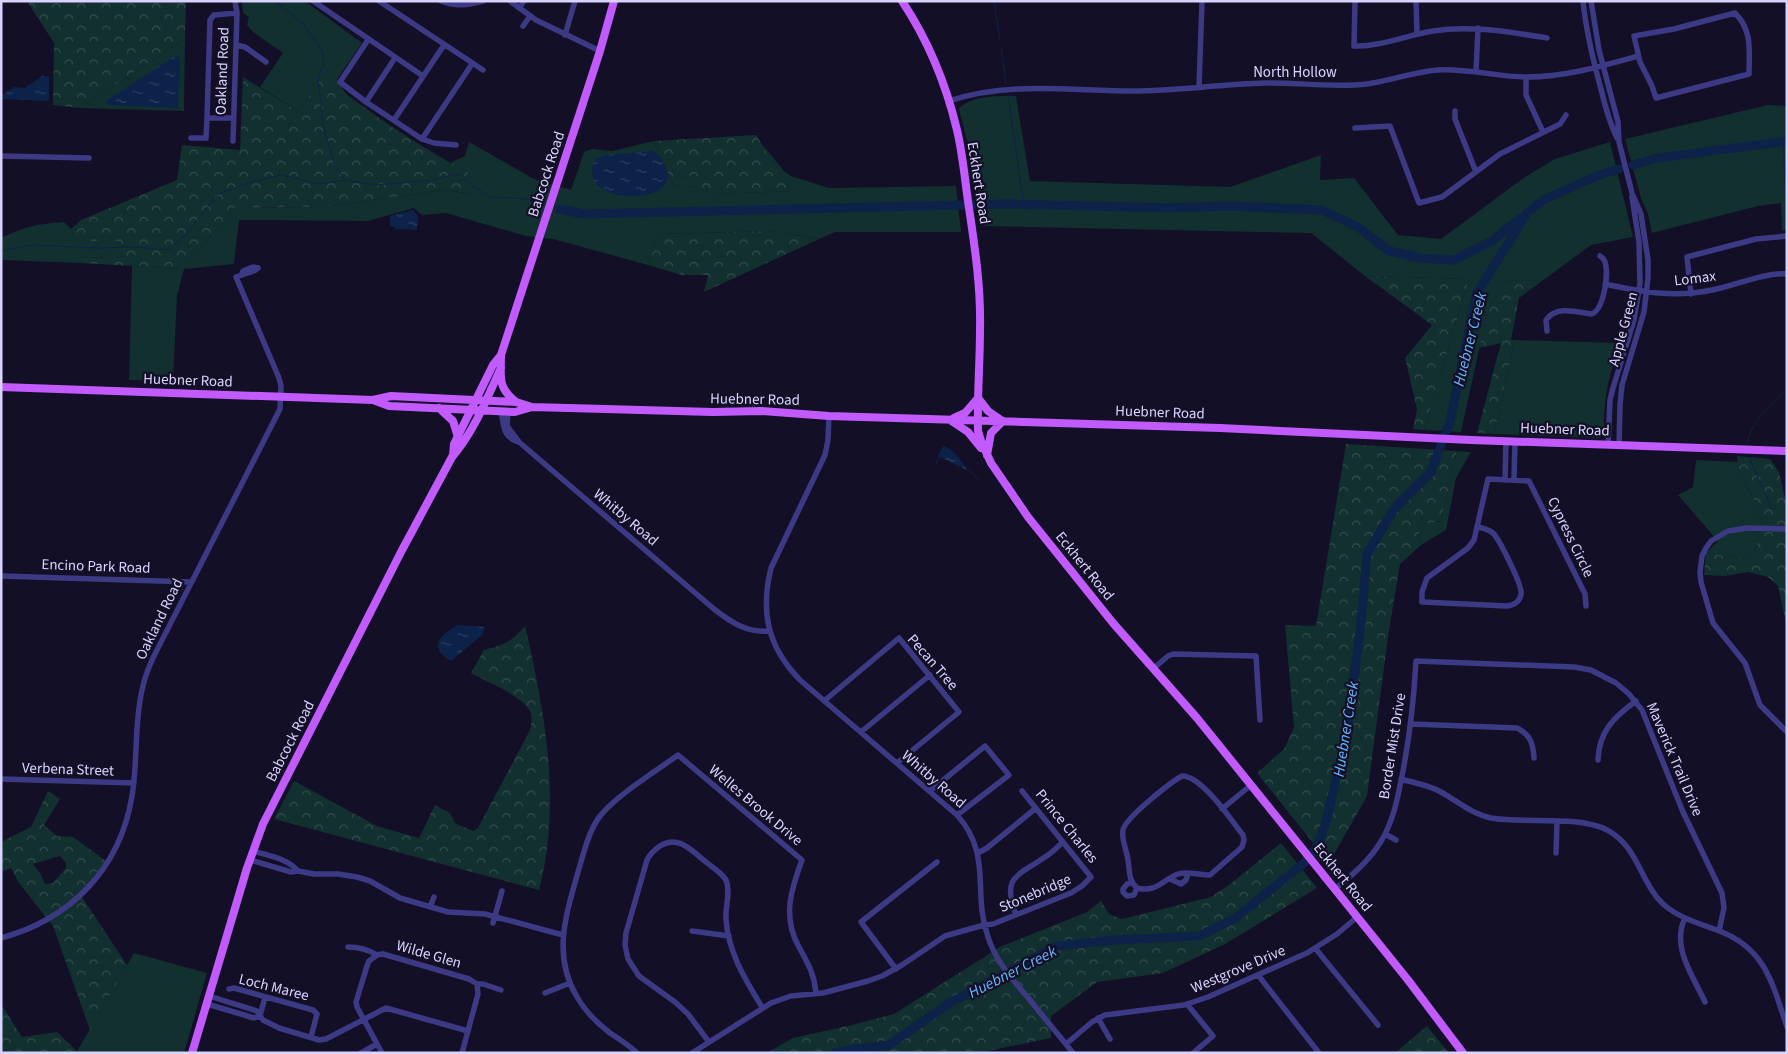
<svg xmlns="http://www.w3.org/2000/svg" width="1788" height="1054" font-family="'Source Sans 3',sans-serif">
  <defs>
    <pattern id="forest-crowns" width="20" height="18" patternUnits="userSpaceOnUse" patternTransform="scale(1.25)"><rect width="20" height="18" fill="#12302f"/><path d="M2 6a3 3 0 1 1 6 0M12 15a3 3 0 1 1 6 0" fill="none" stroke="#344d4e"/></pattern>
    <pattern id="water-ripples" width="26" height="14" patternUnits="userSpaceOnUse" patternTransform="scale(1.25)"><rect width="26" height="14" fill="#0c2248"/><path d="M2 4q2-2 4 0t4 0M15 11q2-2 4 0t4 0" fill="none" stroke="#2f4163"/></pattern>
  </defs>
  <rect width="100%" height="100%" fill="#130f26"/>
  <!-- green -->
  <path fill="#12302f" d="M 242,1 L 305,1 L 362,43 L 337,79 L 347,96 L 323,77 L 299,112 L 260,87 L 283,53 L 253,32 L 247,25 L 249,17 L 243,13 Z
    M 185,39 L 184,111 L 79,108 Z
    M 1016,96 L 1030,181 L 1230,187 L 1321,155 L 1320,180 L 1354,178 L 1398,235 L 1441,239 L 1525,177 L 1555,159 L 1610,142 L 1633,237 L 1591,245 L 1542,281 L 1506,280 L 1487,313 L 1461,432 L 1424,430 L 1469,279 L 1365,276 L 1311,233 L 980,226 L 969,148 L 959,109 C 970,95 1000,96 1016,96 Z
    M 1768,105 L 1787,106 L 1787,230 L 1782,230 L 1781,203 L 1758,206 L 1652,233 L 1648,214 L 1641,198 L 1625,139 Z
    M 654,141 L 674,187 L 680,183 L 715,194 L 792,191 L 762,144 L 784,171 L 791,176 L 829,188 L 956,186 L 961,232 L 835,232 L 819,239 L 770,231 L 657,234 L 648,265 L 553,239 L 526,236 L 446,213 L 422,215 L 414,208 L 368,221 L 239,220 L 234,264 L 184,269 L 177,296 L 173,381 L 129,380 L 132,266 L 184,269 L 234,208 L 323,207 L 443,190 L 474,194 L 469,173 L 450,163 L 465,156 L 469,142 L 534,179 L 571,190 L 584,152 L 592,149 L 612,151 Z
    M 64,222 L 71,229 L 75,241 L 120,241 L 124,247 L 107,258 L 84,257 L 81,263 L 3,260 L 1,262 L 1,238 C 26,226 37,224 64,222 Z
    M 1515,340 L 1621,343 C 1609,372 1603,401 1604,432 L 1599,438 L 1494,434 Z
    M 1457,451 L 1471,452 L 1456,478 L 1446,530 L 1421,545 L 1418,525 L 1441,521 Z
    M 1696,460 L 1738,462 L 1738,469 L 1757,506 L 1762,524 L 1754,554 L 1747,559 L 1706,553 L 1718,541 L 1678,495 L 1693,487 Z
    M 134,953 L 207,973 L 184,1053 L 76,1053 Z"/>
  <!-- forest -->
  <path fill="url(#forest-crowns)" fill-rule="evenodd" d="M 27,1 L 186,1 L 185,39 L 79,108 L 53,105 L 54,43 Z
    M 323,76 C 369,113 417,145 469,173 L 475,194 L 443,190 L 323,207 L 234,208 L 184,269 L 81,263 L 84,257 L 107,258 L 114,253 L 114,248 L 124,247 L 120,241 L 75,241 L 71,229 L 81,220 L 177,180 L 182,145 L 240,150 L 243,77 L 299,112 Z
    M 756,135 L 792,191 L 715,194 L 680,183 L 674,187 L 654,141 Z
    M 770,231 L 819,239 L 704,292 L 708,275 L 682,275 L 648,265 L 657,234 Z
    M 1365,276 L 1469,279 L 1424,430 L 1413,429 L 1417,409 L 1405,358 L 1432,325 Z
    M 1506,280 L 1542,281 L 1519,298 L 1511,340 L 1515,340 L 1494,434 L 1477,433 L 1501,343 L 1479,348 L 1487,313 Z
    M 1346,444 L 1457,451 L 1441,521 L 1418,525 L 1421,545 L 1400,564 L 1389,630 L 1367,796 L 1329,863 L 1257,773 L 1284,749 L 1294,728 L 1285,625 L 1316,626 Z
    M 1737,456 L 1770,459 L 1779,472 L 1787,507 L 1787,627 L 1778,586 L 1768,577 L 1748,572 L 1725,576 L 1704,575 L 1706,553 L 1747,559 L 1754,554 L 1762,524 L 1757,506 L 1738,469 Z
    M 525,626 C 545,712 562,803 539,890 L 274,819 L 294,781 L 377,826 L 419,838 L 435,805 L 450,813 L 455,823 L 473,831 L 478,828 L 530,730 C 531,724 533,717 530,711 C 521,695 487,682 471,673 L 484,650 C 503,645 512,642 525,626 Z
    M 48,791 L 60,799 L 44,825 L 57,836 L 73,837 L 106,861 L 80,894 L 127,965 L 90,1030 L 53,926 L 19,883 L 11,868 L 1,872 L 1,842 L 31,827 ZM 60,856 L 66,863 L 66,868 L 53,883 L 45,884 L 40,873 L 33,864 Z
    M 1281,843 L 1317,888 L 1225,944 L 1163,973 L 1097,982 L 1051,1016 L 1051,1038 L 978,1053 L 779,1053 L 778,1051 L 767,1053 L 793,1038 L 852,1025 L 894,1014 L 1000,947 L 1087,912 L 1101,901 L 1109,914 L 1122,919 L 1211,897 L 1229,885 Z
    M 1,1004 L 22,1037 L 57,1032 L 77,1051 L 76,1053 L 1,1053 Z
    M 1427,1026 L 1449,1053 L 1395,1053 Z"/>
  <!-- water -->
  <path fill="url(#water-ripples)" d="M 175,56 L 178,56 L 180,60 L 178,108 L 108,105 L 106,101 Z
    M 42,76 L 49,77 L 49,99 L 46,101 L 2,99 L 2,95 L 14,87 L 25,88 Z
    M 653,151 C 661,156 662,160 666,168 C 683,208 570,207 596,158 L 608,155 Z
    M 413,210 L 418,216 L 417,230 L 396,229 L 393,226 L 390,226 L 390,216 Z
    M 944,446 C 953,449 964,463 967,470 L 938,456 L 942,448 Z
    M 458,625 L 485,627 L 482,635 L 451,661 C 448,659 444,656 441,653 C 431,641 449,630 458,625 Z"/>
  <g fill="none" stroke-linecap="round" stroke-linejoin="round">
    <!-- stream -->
    <path stroke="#0c2248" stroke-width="1" d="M 275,1 L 302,23 L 322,50 L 324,62 L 318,80 L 324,130 L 335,165 L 345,180
      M 994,1 L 1000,40
      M 1001,47 L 1006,84
      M 1008,95 L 1024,205
      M 1783,141 L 1787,219
      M 552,206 L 560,209
      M 1,251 L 33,245 L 96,248 L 137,247 L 169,250 L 187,233 L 218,194 L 251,182 L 282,175 L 319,184 L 345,180 L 376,185 L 432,180 L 456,174 L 463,176 L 473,186 L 490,197 L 527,199 L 545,204
      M 1787,267 L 1787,257
      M 1747,444 C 1751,421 1772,404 1787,388
      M 1749,457 L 1772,510
      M 936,464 L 939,457
      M 968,470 L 980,480"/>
    <!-- river -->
    <path stroke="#0c2248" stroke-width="9" d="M 1633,165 L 1658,158 L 1787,141
      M 560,209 L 583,214 L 1005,204 L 1170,208 L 1228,206 L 1322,210 L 1358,227 L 1389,251 L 1421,258 L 1454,260 L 1492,241 L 1521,218
      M 835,1053 L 854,1049 L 889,1045 L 951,1002 L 1057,946 L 1114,940 L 1199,936 L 1234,919 L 1303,864 L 1315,850 L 1325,826 L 1346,739 L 1361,624 L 1367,554 L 1394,509 L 1431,472 L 1450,421 L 1477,293 L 1527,213 L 1545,199 L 1599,175 L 1619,169"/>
    <!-- minor -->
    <path stroke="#3d3a85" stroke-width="5.5" d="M 313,1 L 423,76
      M 379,1 L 483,70
      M 441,1 C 456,7 468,5 483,1
      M 510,1 L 536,20 L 600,51
      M 1355,1 L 1354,46 C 1380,47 1407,35 1433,31 C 1472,25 1509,32 1547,38
      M 1416,1 L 1417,34
      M 1583,1 C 1586,31 1593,60 1601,89 C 1605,106 1609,122 1617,138
      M 1591,1 L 1599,50 L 1618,122 L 1619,142 L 1632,193 L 1641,214 L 1648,260 L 1648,278 L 1644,312 L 1622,385 L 1620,405 L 1619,445
      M 519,8 L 524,1
      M 1735,13 C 1753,31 1749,51 1749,74 L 1656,98 L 1652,86 L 1640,62 L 1634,36 L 1674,29 Z
      M 523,26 L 530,16
      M 565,35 L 575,1
      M 368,40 L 340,82 L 366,102 L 422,139 L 434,143 L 456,145
      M 236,45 L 245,47 L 266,62
      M 1476,71 L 1478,28
      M 1526,77 L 1526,95 L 1543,132
      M 1199,88 L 1202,1
      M 949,101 C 1009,81 1071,91 1133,91 C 1177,91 1221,84 1265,83 C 1298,82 1333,88 1367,84 C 1390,81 1413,72 1437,70 C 1468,68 1497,77 1527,77 C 1565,77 1602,66 1638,56
      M 366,102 L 395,58
      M 1455,111 L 1455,119 L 1476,172
      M 233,118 L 207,118 L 210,20 L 214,15 L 237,13
      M 394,120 L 444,45
      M 1355,128 L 1390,126 L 1419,203 L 1442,197 L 1500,154 L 1560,124 L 1566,115
      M 191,138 L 206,138 L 207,118
      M 422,139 L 472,64
      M 233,141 L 237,13 L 235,1
      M 1,156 L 89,158
      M 242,274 L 243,271 L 253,267 L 258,268
      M 1605,284 C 1641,292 1675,298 1712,290 C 1734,286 1765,272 1787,274
      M 1691,294 L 1687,257 L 1756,239 L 1787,236
      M 1547,331 L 1546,320 C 1556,305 1577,312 1591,314 C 1604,311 1609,273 1605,262 C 1604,258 1603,258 1600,256
      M 501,411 C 504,425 502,437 519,442
      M 508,411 L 507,426 L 519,442 L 714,609 C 732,623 747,633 770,631
      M 829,416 L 828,440 L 825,455 L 771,568 C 760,613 768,647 800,680 L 957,815 C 993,855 972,892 988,937 C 996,962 1013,980 1030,1000 C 1044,1018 1059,1035 1073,1053
      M 1608,445 L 1610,400 L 1613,388 L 1634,320 L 1640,283 L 1639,242 L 1632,197
      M 1505,480 L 1506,441
      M 1514,480 L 1515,441
      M 1478,527 C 1483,528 1488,529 1493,533 C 1499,539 1523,586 1521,594 C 1520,602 1514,605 1507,606 L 1422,602 L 1422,592 L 1427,578 L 1468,548 L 1474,540 L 1488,479 L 1529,481 L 1585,594 L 1586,606
      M 1787,529 L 1747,528 L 1728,531 L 1711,541 L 1706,548 L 1702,556 L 1700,572 L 1701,582 L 1713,623 L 1745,663 L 1760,705 L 1787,732
      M 1,576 L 191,582
      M 1154,668 L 1168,656 L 1173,654 L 1256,656 L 1260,720
      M 824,701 L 899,638 L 959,712 L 897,763
      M 1411,724 L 1517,728 C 1531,735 1533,744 1534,758
      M 861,732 L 930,675
      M 1598,760 C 1599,731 1614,717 1636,701
      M 1182,776 C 1202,776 1231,820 1243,835 L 1244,840 L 1242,847 L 1210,875 C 1200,875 1187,871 1178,874 C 1162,880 1157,893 1137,888 C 1128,880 1130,871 1128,860 C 1127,851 1121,839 1123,830 C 1125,818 1171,782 1182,776 Z
      M 1,779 L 134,783
      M 1401,779 C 1414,783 1429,785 1441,792 C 1457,801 1472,814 1491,818 C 1525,824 1578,815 1607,830 C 1638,846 1640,882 1663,904 C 1679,918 1698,923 1717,930 C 1766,948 1772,983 1787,1027
      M 930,791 L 985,746 L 1009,775 L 957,815
      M 1222,809 L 1251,785
      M 1385,834 L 1396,840
      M 253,851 C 269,856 287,858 298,871
      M 978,853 L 987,848 L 1036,808
      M 1556,853 L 1557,822
      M 250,860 L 291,872 L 298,871 L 314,874 L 338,874 L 357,877 L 370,881 L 400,898 L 448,912 L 485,914 L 563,935
      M 1170,879 L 1181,884 L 1186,880 L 1188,874
      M 1131,883 L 1127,884 L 1123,889 L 1123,892 L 1127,896 L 1134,895 L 1137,888
      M 1335,889 C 1352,875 1368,862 1380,843 C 1394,821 1398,796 1403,771 C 1410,734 1414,698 1416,661 L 1574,667 L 1591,670 L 1616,683 L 1629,694 L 1642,710 L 1683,812 L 1722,893 L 1724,908 L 1719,931
      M 430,907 L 434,897
      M 1016,915 C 1001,876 1018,876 1045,857 C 1052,853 1057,847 1063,842
      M 1685,918 C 1671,947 1693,976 1705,1002
      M 493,923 L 502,891
      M 692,931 L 729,936
      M 1,938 C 71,919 120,869 132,796 C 138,761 134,725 142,690 C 145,675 151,661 158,648 L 280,409 L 281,386 L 279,378 L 236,277 L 254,271 L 258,268
      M 348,947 C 358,947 369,950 377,955 L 383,954 L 469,979 L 477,984 L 483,984 L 501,990
      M 1315,948 L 1378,1025
      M 377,955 L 369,961 L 367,966 L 356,1002 L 357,1007 L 382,1053
      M 896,969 L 861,922 L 937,862
      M 1258,975 L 1319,1053
      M 229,989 L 234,988 L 313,1010 L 317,1014 L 311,1037
      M 545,993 L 570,983
      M 209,996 L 257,1011 L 263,1020 L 279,1028 L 319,1040 L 326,1039 L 386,1008 L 468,1031
      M 207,1004 L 254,1018 L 260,1016
      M 1187,1004 L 1213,1036 L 1193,1053
      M 260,1016 L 265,997
      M 1098,1018 L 1110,1039
      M 709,1042 L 688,1014 L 675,1002 L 639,976 L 628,959 L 625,945 L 626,933 L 647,860 C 650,854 654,850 660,846 C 678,834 692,851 706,862 C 712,867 722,873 726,880 C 731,891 725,907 726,919 C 728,952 745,979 762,1007
      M 1066,1044 L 1092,1022 L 1105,1015 L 1184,1005 L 1208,997 L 1307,953 L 1337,934 L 1357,917
      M 361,1053 L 377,1044
      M 462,1053 L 478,994 L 477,984
      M 637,1053 C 629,1045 619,1039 610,1033 C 597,1023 585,1011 577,997 C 552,955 566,915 578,872 C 584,853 588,832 600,816 C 618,794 655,772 678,755 L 802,860 C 791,890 782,917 799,947 C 808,964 814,973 816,993
      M 692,1053 L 771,1003 L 791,996 L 823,993 L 868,981 L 882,976 L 902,965 L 945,936 L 984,925 L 993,924 L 1071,893 L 1082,886 L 1091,877 L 1022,791"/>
    <!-- major -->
    <path stroke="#c25bff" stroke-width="8" d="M 902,1 C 928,40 946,84 957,130 C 963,155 965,182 969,208 C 975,248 981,288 980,329 C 980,363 977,397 978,431 L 981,441 L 991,463 L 1028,517 L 1113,623 L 1197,718 L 1408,980 L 1463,1053
      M 1,387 L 373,400 L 391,396 L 516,402 L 532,407
      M 373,400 L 389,406 L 515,412 L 532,407 L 713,412 L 761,411 L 829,416 L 1220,428 L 1471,440 L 1787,451
      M 516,402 C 497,387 501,377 501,355 L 600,51 L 614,1
      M 439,408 L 453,421 L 458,437
      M 954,418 L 965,413 L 978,398 L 988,411 L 1001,420
      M 950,420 L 968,432 L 981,448
      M 987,455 L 991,433 L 1003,421
      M 453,456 L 454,444 L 493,365 L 501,355
      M 192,1053 L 247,868 L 263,824 L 401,552 L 452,457 C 474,432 487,398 501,368"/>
  </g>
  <g text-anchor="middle" stroke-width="4.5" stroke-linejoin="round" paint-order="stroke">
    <!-- street labels -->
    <g font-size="15" fill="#d9d4ff" stroke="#130f26">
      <text transform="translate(222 71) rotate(-88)" y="5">Oakland Road</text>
      <text x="1295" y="77">North Hollow</text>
      <text transform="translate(546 174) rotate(-72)" y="5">Babcock Road</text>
      <text transform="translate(979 183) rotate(81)" y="5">Eckhert Road</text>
      <text transform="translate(1695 278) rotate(-7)" y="5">Lomax</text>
      <text transform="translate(1623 329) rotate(-75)" y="5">Apple Green</text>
      <text transform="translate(188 380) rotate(2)" y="5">Huebner Road</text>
      <text transform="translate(755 399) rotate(1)" y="5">Huebner Road</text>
      <text transform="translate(1160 412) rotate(2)" y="5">Huebner Road</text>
      <text transform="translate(1565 429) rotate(2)" y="5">Huebner Road</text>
      <text transform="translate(626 517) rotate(40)" y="5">Whitby Road</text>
      <text transform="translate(1571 537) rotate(64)" y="5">Cypress Circle</text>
      <text transform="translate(96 566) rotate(2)" y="5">Encino Park Road</text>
      <text transform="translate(1085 566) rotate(51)" y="5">Eckhert Road</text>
      <text transform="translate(159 619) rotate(-64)" y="5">Oakland Road</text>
      <text transform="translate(933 662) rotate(49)" y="5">Pecan Tree</text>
      <text transform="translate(290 741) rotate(-63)" y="5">Babcock Road</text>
      <text transform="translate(1392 746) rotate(-81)" y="5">Border Mist Drive</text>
      <text transform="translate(1675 759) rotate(67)" y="5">Maverick Trail Drive</text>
      <text transform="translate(68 769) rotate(2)" y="5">Verbena Street</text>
      <text transform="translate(934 779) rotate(41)" y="5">Whitby Road</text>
      <text transform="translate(756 805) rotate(40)" y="5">Welles Brook Drive</text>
      <text transform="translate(1067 826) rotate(51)" y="5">Prince Charles</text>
      <text transform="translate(1343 877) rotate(51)" y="5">Eckhert Road</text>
      <text transform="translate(1035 893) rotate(-23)" y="5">Stonebridge</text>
      <text transform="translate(429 954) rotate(16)" y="5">Wilde Glen</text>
      <text transform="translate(1238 969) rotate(-23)" y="5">Westgrove Drive</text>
      <text transform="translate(274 987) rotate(14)" y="5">Loch Maree</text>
    </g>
    <!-- water labels -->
    <g font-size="16" font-style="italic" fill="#62b6ff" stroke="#130f26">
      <text transform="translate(1469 339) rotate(-76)" y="6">Huebner Creek</text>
      <text transform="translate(1345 729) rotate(-81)" y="6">Huebner Creek</text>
      <text transform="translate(1012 971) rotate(-27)" y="6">Huebner Creek</text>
    </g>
  </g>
  <!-- border -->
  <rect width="1788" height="1054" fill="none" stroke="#d9d4ff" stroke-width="5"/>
</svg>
